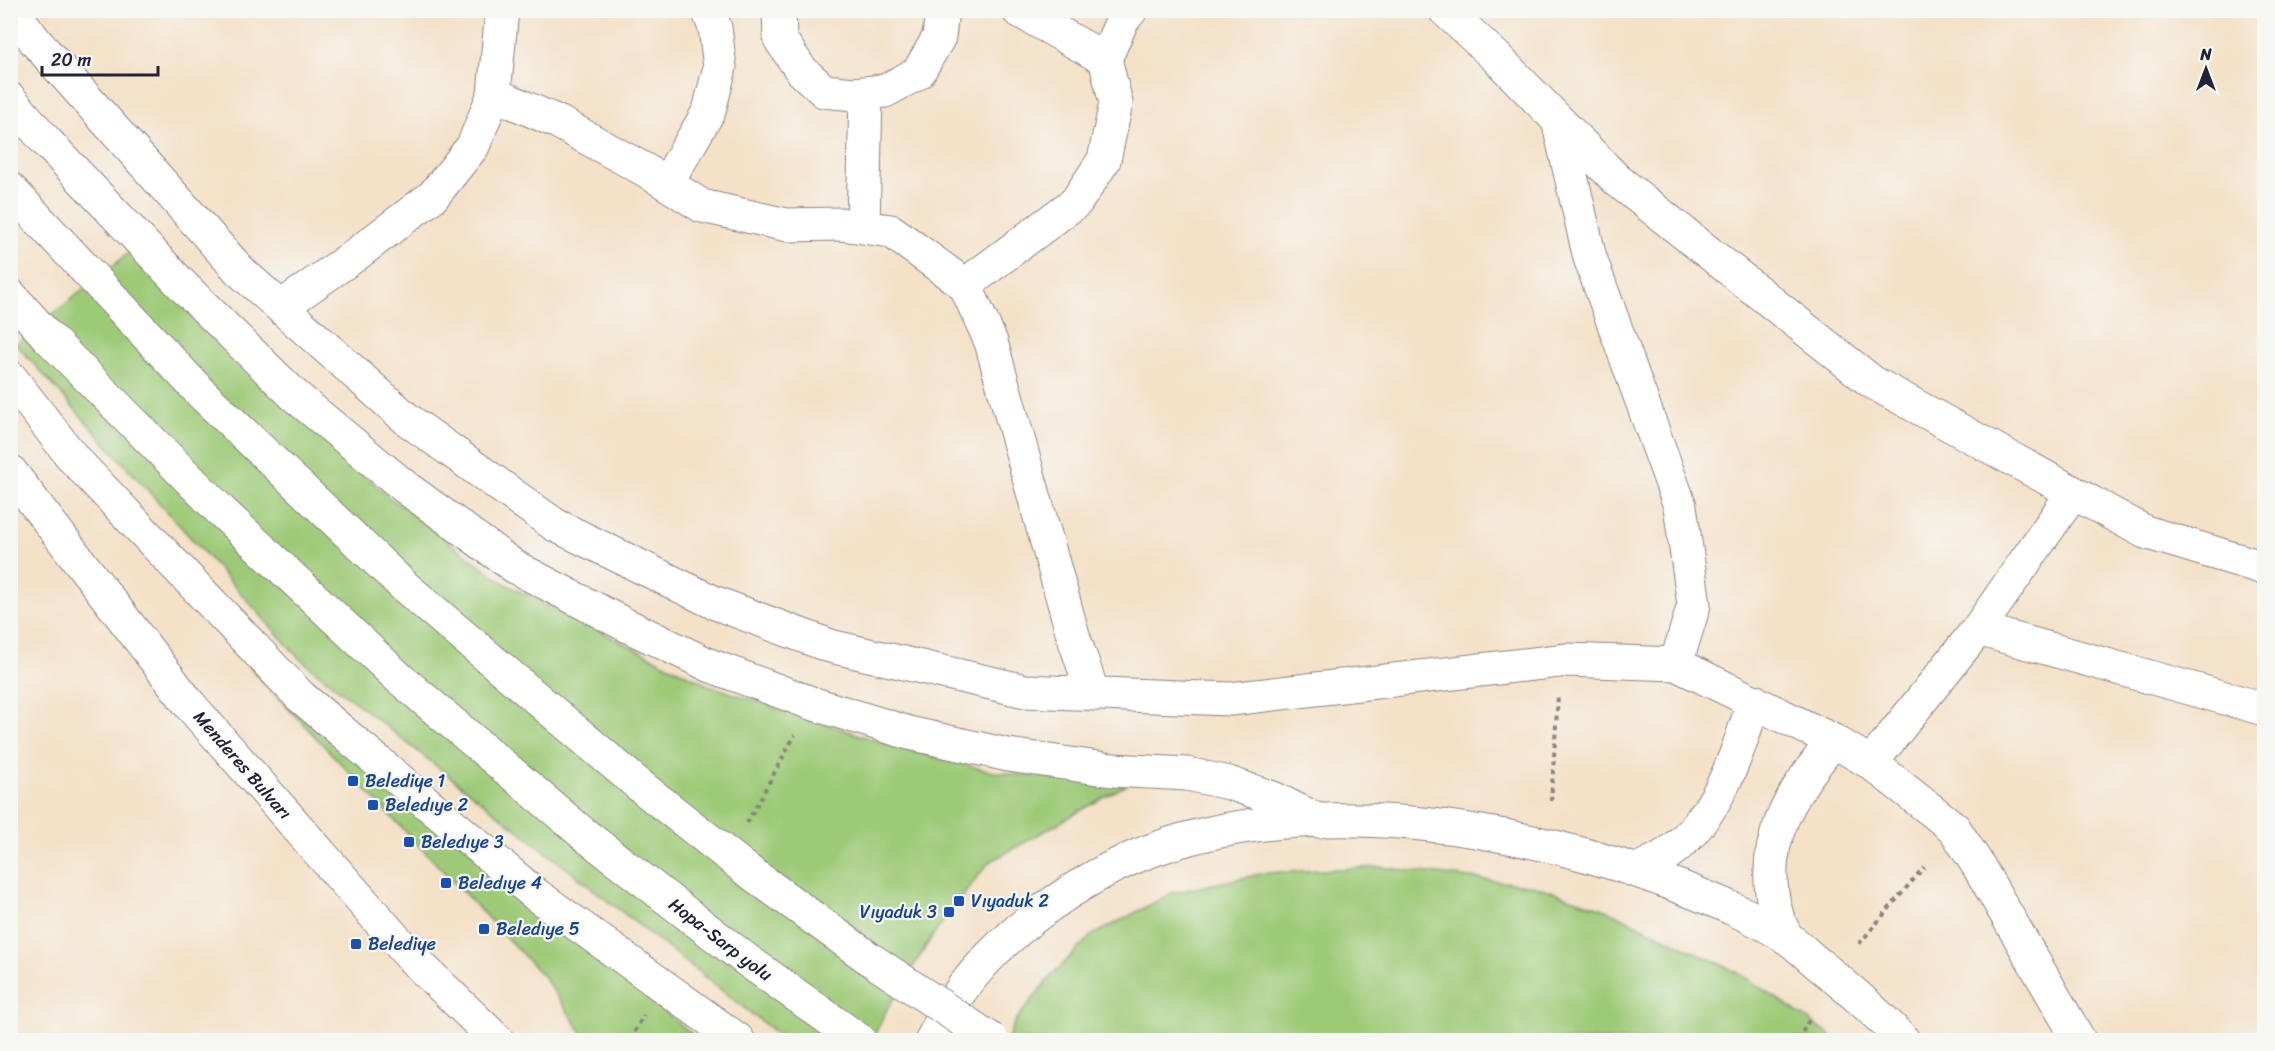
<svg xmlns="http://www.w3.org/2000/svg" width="2275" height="1051" font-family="Sriracha,sans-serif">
  <rect width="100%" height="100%" fill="#f6f6f2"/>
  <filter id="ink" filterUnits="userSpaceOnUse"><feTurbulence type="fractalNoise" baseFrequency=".0167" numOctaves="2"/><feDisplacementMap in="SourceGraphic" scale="12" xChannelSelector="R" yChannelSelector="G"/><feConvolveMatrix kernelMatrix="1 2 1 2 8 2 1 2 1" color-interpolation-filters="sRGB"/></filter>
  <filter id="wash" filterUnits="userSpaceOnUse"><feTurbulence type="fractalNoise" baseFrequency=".008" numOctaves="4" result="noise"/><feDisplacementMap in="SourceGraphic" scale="24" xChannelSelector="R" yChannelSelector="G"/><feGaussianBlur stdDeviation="1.35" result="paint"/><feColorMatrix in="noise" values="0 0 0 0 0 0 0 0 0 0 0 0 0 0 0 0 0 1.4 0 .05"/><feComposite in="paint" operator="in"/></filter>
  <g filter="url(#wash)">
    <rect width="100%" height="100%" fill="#f4e1c7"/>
    <!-- green -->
    <path fill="#9dca77" stroke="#607659" stroke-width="1.5" d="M 130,252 L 390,498 L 507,585 L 708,685 L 902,749 L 994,772 L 1126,785 L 988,863 L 933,935 L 887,1009 L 872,1040 L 785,1040 L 299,658 L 16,344 Z
      M 248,666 L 699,1040 L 587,1040 L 544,977 Z
      M 1380,867 L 1536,886 L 1604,909 L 1737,972 L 1809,1020 L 1836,1040 L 1007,1040 L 1016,1020 L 1051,976 L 1091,936 L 1172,893 L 1265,873 Z"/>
  </g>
  <g filter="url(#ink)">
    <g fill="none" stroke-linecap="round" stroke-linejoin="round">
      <defs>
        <path id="minor" d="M 12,10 L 36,42 L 240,271 L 408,420 L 555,525 L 713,602 L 830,646 L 1025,691 L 1230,699 L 1567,660 L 1676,664 L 1834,741 L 1871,763 L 1954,828 L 1979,867 L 2079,1040
          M 779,10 L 780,39 L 801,70 L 824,91 L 854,94 L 885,91 L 918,73 L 939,37 L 942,10
          M 1445,10 L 1496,57 L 1617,180 L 1872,382 L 2145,532 L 2264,568
          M 1105,59 L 1122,21 L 1131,10
          M 494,94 L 558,122 L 645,170 L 702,206 L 787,225 L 841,224 L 891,231 L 965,285 L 991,342 L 1073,635 L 1093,694
          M 1558,120 L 1590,258 L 1680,506 L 1694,605 L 1676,664
          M 667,183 L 709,111 L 720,67 L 715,28 L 708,10
          M 863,227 L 866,93
          M 965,285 L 1076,202 L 1104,160 L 1116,103 L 1105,59 L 1018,10
          M 281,307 L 354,256 L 433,196 L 473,146 L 494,94 L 502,10
          M 1978,629 L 2264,709
          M 1871,763 L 1978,629 L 2073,493
          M 1638,870 C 1648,864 1661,859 1670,852 C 1718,816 1737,755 1754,701
          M 1787,938 C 1783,930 1778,921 1776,912 C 1757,844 1792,790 1834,741"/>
        <g id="major">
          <path d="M 10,99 L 45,140 L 183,286 L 294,395 L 405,487 L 515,567 L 624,624 L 709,665 L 811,703 L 909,733 L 1008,755 L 1112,770 L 1187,774 L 1229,783 L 1273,798 L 1319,821"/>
          <path d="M 10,377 L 73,458 L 300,696 L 535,894 L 738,1040"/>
          <path id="s1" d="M 10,471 L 190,705 L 412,958 L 497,1040"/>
          <path d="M 932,1040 C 955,988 993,948 1038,914 C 1074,887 1113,864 1155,849 C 1314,792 1527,826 1680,887 C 1716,901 1753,916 1786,937 C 1797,944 1806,954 1816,962 C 1846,986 1876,1012 1903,1040"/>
        </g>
        <path id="highway" d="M 10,189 L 203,395 L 404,586 L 639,785
          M 10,295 L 46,335 L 221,511 L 399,678 L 585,835"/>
      </defs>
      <!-- minor casing -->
      <use href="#minor" stroke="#8b8281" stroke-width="35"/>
      <!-- major casing -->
      <use href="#major" stroke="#8b8281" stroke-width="35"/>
      <!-- highway casing -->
      <use href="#highway" stroke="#8b8281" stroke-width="35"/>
      <!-- path -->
      <path stroke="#8b8281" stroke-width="4" stroke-dasharray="4.5 4.5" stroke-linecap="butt" d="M 1551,801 L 1558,696
        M 747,823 L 795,735
        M 1859,944 L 1924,867
        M 630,1040 L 644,1015
        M 1798,1040 L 1809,1020"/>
      <!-- minor -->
      <use href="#minor" stroke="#fff" stroke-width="33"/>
      <!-- major -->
      <use href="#major" stroke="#fff" stroke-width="33"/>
      <!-- highway -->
      <use href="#highway" stroke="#fff" stroke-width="33"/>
      <defs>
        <g id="highway-bridge">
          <path d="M 639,785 L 747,870 L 870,959 L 992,1040"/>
          <path id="s2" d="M 585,835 L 748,961 L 859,1040"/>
        </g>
      </defs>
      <!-- highway-bridge casing -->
      <use href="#highway-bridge" stroke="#8b8281" stroke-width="35" stroke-linecap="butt"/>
      <!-- highway-bridge -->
      <use href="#highway-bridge" stroke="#fff" stroke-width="33"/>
    </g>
  </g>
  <!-- markers -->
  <g fill="#1a4fb4" stroke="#f6f6f2" stroke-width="2">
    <rect x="347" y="775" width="12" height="12" rx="3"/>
    <rect x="367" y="799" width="12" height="12" rx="3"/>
    <rect x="403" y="836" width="12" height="12" rx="3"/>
    <rect x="440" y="877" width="12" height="12" rx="3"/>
    <rect x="953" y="895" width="12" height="12" rx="3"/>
    <rect x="943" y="906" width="12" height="12" rx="3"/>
    <rect x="478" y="923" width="12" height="12" rx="3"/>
    <rect x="350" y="938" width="12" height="12" rx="3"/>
  </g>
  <g text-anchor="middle" stroke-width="4.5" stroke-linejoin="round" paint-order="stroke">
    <!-- street labels -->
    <g font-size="18" fill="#22223b" stroke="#f6f6f2">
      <text dy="6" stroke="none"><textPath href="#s1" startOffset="375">Menderes Bulvarı</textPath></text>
      <text dy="6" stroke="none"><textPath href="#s2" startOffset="171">Hopa-Sarp yolu</textPath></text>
    </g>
    <!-- transit labels -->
    <g font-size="18" fill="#164399" stroke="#f6f6f2" text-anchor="start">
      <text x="365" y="787">Belediye 1</text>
      <text x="385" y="811">Beledıye 2</text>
      <text x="421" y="848">Beledıye 3</text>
      <text x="458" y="889">Beledıye 4</text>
      <text x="971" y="907">Vıyaduk 2</text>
      <text x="937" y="918" text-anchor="end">Vıyaduk 3</text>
      <text x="496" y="935">Beledıye 5</text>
      <text x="368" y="950">Belediye</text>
    </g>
  </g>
  <!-- margin -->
  <rect width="2275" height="1051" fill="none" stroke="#f6f6f2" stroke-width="36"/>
  <!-- north arrow -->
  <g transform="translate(2206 69)" stroke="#f6f6f2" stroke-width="4.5" paint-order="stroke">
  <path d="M0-4.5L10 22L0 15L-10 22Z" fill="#22223b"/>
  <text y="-9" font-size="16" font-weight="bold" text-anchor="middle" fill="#22223b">N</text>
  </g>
  <!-- scale -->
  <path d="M42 66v9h116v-9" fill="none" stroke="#22223b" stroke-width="3"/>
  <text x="51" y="66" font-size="18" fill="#22223b" stroke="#f6f6f2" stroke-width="4.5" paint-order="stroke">20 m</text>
</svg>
